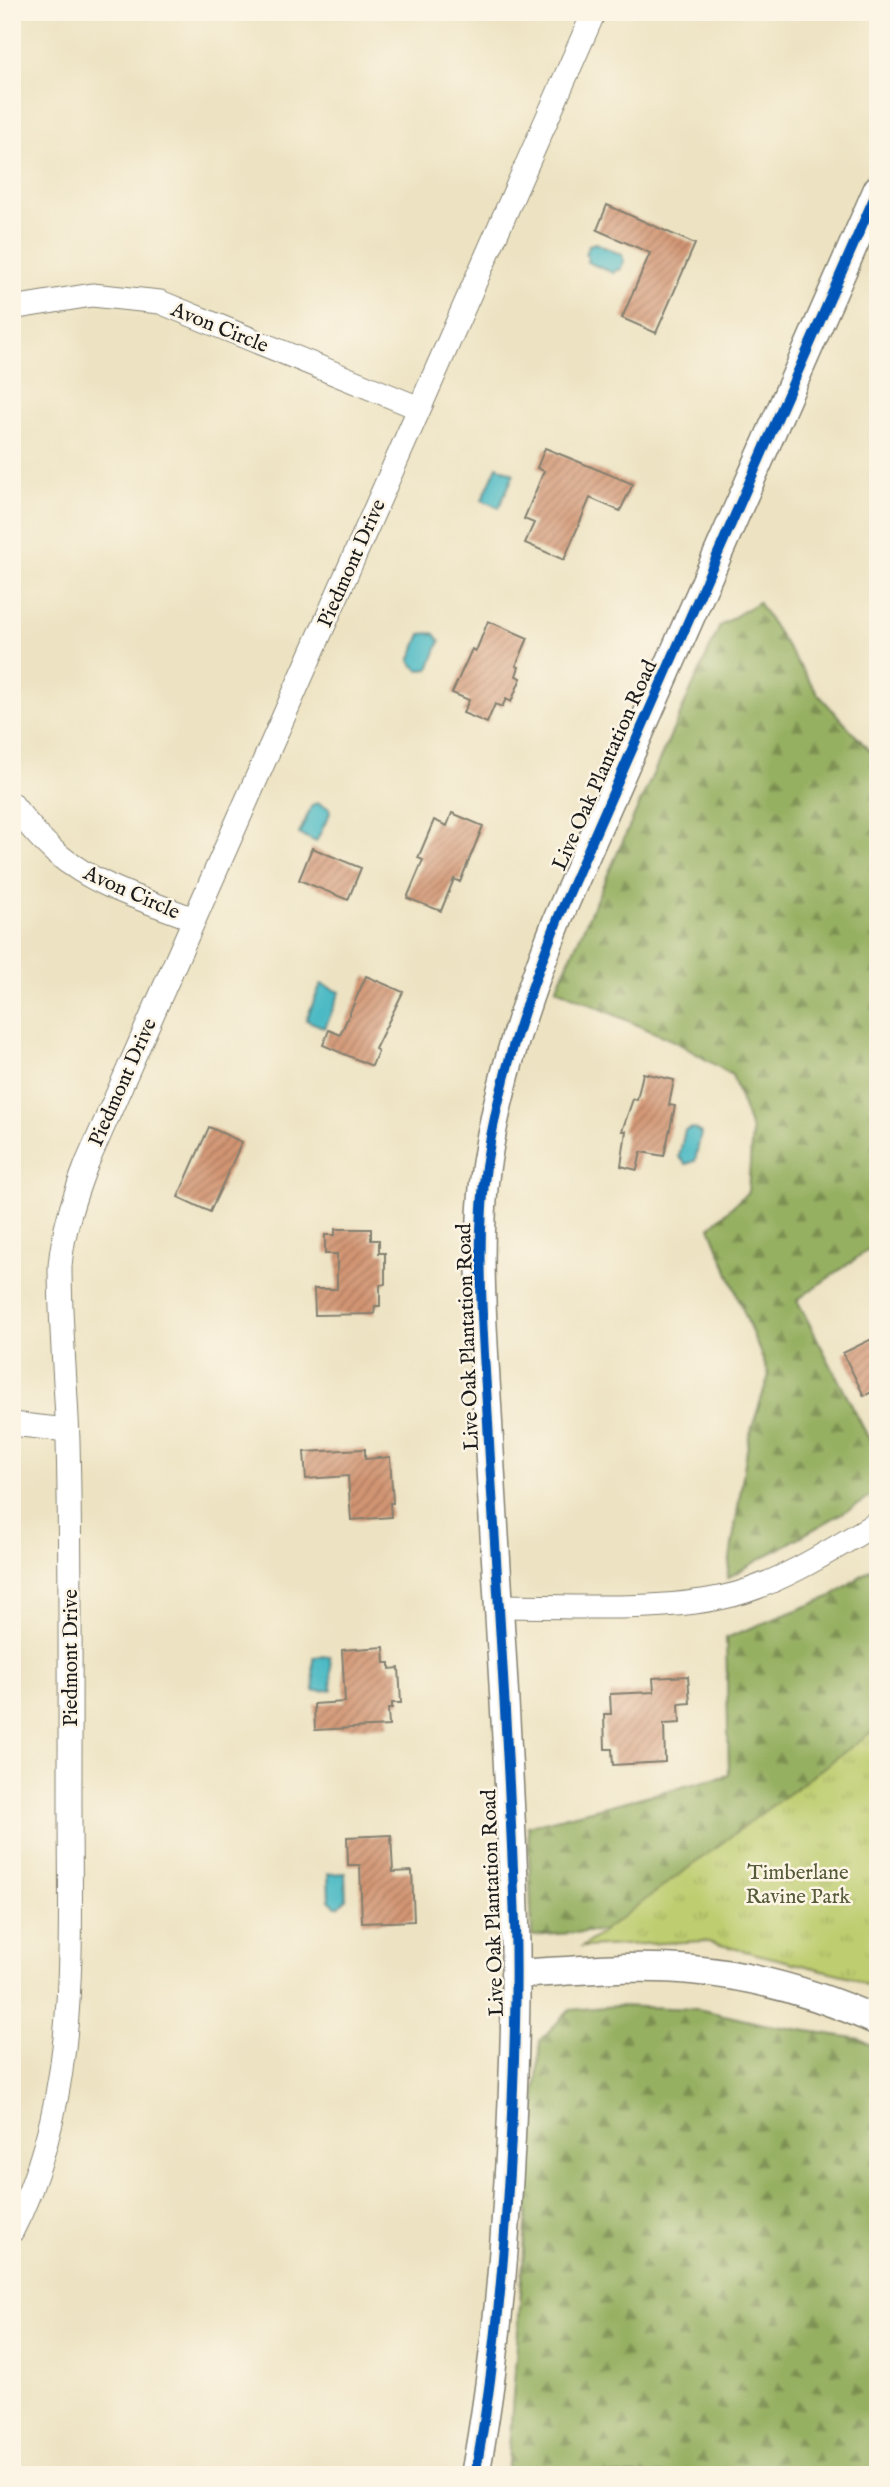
<svg xmlns="http://www.w3.org/2000/svg" width="890" height="2487" font-family="'IM FELL English',serif">
  <defs>
    <pattern id="forest-firs" width="22" height="20" patternUnits="userSpaceOnUse" patternTransform="scale(1.75)"><rect width="22" height="20" fill="#96b062"/><path d="M5 1l3.5 6h-7zM16 11l3.5 6h-7z" fill="#7a8e50"/></pattern>
    <pattern id="park-tufts" width="24" height="20" patternUnits="userSpaceOnUse" patternTransform="scale(1.75)"><rect width="24" height="20" fill="#becd6f"/><path d="M3 7l-1-3M5 7V3M7 7l1-3M15 17l-1-3M17 17v-4M19 17l1-3" fill="none" stroke="#a3af60"/></pattern>
    <pattern id="building-hatch" width="6" height="6" patternUnits="userSpaceOnUse" patternTransform="scale(1.75)"><rect width="6" height="6" fill="#d29573"/><path d="M-1 1l2-2M0 6l6-6M5 7l2-2" fill="none" stroke="#aa795e"/></pattern>
  </defs>
  <rect width="100%" height="100%" fill="#fcf5e5"/>
  <filter id="ink" filterUnits="userSpaceOnUse"><feTurbulence type="fractalNoise" baseFrequency=".0143" numOctaves="2"/><feDisplacementMap in="SourceGraphic" scale="14" xChannelSelector="R" yChannelSelector="G"/><feConvolveMatrix kernelMatrix="1 2 1 2 8 2 1 2 1" color-interpolation-filters="sRGB"/></filter>
  <filter id="wash" filterUnits="userSpaceOnUse"><feTurbulence type="fractalNoise" baseFrequency=".00686" numOctaves="4" result="noise"/><feDisplacementMap in="SourceGraphic" scale="28" xChannelSelector="R" yChannelSelector="G"/><feGaussianBlur stdDeviation="1.57" result="paint"/><feColorMatrix in="noise" values="0 0 0 0 0 0 0 0 0 0 0 0 0 0 0 0 0 1.4 0 .05"/><feComposite in="paint" operator="in"/></filter>
  <g filter="url(#wash)">
    <rect width="100%" height="100%" fill="#ede3c3"/>
    <!-- forest -->
    <path fill="url(#forest-firs)" stroke="#59663f" stroke-width="2" d="M 758,602 L 818,694 L 878,760 L 878,1243 L 797,1300 L 878,1456 L 878,1493 L 727,1578 L 749,1437 L 769,1375 L 710,1227 L 748,1192 L 752,1132 L 732,1075 L 676,1042 L 556,989 L 720,626 Z
      M 878,1564 L 878,1986 L 709,1928 L 599,1931 L 532,1936 L 528,1826 L 729,1775 L 726,1638 L 832,1596 Z
      M 616,2006 L 698,2009 L 763,2024 L 860,2039 L 878,2050 L 878,2475 L 507,2475 L 540,2040 L 570,2010 Z"/>
    <!-- park -->
    <path fill="url(#park-tufts)" stroke="#6d7446" stroke-width="2" d="M 878,1727 L 878,1992 L 851,1977 L 704,1941 L 582,1947 Z"/>
    <!-- water -->
    <path fill="#4cbac4" stroke="#346b70" stroke-width="2" d="M 595,243 L 622,255 L 624,261 L 620,270 L 616,270 L 614,273 L 587,262 L 588,257 L 585,254 L 589,245 Z
      M 497,466 L 514,474 L 499,508 L 482,500 Z
      M 431,633 L 435,634 L 440,641 L 429,669 L 418,670 L 410,661 L 421,634 Z
      M 317,803 L 329,808 L 330,813 L 316,842 L 299,834 L 312,805 Z
      M 321,984 L 340,992 L 325,1028 L 306,1020 Z
      M 693,1128 L 701,1133 L 695,1161 L 686,1164 L 679,1157 L 685,1130 Z
      M 330,1656 L 332,1690 L 314,1691 L 313,1657 Z
      M 345,1873 L 346,1899 L 339,1906 L 335,1906 L 329,1900 L 328,1874 Z"/>
    <g id="blocks">
      <!-- building -->
      <path fill="url(#building-hatch)" d="M 607,205 L 695,244 L 656,333 L 622,318 L 650,253 L 597,230 Z
        M 545,448 L 633,484 L 620,511 L 590,498 L 564,560 L 525,543 L 534,523 L 524,519 L 544,471 L 537,468 Z
        M 488,621 L 528,638 L 516,666 L 519,667 L 516,676 L 521,678 L 511,702 L 506,699 L 502,707 L 495,704 L 487,723 L 463,713 L 469,700 L 452,693 L 472,649 L 476,651 Z
        M 452,813 L 483,826 L 460,882 L 454,879 L 441,911 L 407,898 L 423,860 L 418,858 L 434,820 L 447,826 Z
        M 312,848 L 361,868 L 348,900 L 299,880 Z
        M 366,976 L 403,992 L 375,1049 L 378,1051 L 372,1066 L 323,1045 L 329,1030 L 340,1035 Z
        M 643,1073 L 674,1080 L 669,1105 L 675,1106 L 664,1156 L 641,1152 L 637,1170 L 621,1166 L 626,1131 L 622,1131 L 633,1099 L 637,1100 Z
        M 209,1127 L 242,1142 L 210,1212 L 178,1197 Z
        M 335,1229 L 371,1229 L 371,1240 L 379,1240 L 379,1253 L 385,1253 L 385,1284 L 380,1285 L 380,1306 L 375,1306 L 374,1314 L 315,1315 L 314,1289 L 337,1289 L 337,1254 L 325,1254 L 325,1235 L 335,1235 Z
        M 878,1336 L 878,1389 L 864,1396 L 843,1353 Z
        M 365,1449 L 365,1459 L 390,1457 L 393,1503 L 390,1503 L 391,1517 L 351,1520 L 348,1476 L 306,1479 L 304,1452 Z
        M 384,1647 L 385,1663 L 390,1663 L 390,1669 L 399,1668 L 401,1703 L 392,1703 L 392,1709 L 388,1709 L 389,1726 L 315,1730 L 314,1704 L 345,1702 L 342,1650 Z
        M 688,1676 L 690,1703 L 679,1704 L 680,1723 L 664,1724 L 665,1762 L 613,1765 L 612,1749 L 605,1749 L 604,1714 L 611,1714 L 610,1694 L 654,1692 L 653,1678 Z
        M 391,1835 L 393,1872 L 412,1871 L 414,1921 L 362,1923 L 360,1865 L 348,1865 L 347,1837 Z"/>
    </g>
  </g>
  <g filter="url(#ink)">
    <use href="#blocks" fill-opacity="0" stroke="#848070" stroke-width="2"/>
    <g fill="none" stroke-linecap="round" stroke-linejoin="round">
      <defs>
        <path id="minor" d="M 12,308 L 92,295 L 160,302 L 419,408
          M 12,804 C 25,821 40,839 56,853 C 95,886 147,901 194,919
          M 12,1424 L 67,1430
          M 498,1606 C 570,1606 654,1612 724,1597 C 774,1587 834,1549 878,1522
          M 12,2231 C 80,2098 70,1949 70,1806 C 70,1684 71,1562 68,1441 C 66,1383 60,1325 60,1266 C 63,1230 74,1197 87,1163 L 594,12"/>
        <path id="tertiary" d="M 515,1974 C 574,1971 634,1964 692,1970 C 758,1976 818,1994 878,2021
          M 475,2475 C 496,2363 505,2250 511,2137 C 514,2066 517,1995 515,1924 C 510,1763 498,1602 489,1442 C 485,1354 474,1253 486,1166 C 499,1079 527,997 559,916 L 878,189"/>
      </defs>
      <!-- minor casing -->
      <use href="#minor" stroke="#848070" stroke-width="25"/>
      <!-- tertiary casing -->
      <use href="#tertiary" stroke="#848070" stroke-width="31"/>
      <!-- minor -->
      <use href="#minor" stroke="#fff" stroke-width="23"/>
      <!-- tertiary -->
      <use href="#tertiary" stroke="#fff" stroke-width="28"/>
      <defs>
        <path id="cycleway" d="M 475,2475 C 496,2363 505,2250 511,2137 C 514,2066 517,1995 515,1924 C 510,1763 498,1602 489,1442 C 485,1354 474,1253 486,1166 C 499,1079 527,997 559,916 L 878,189"/>
      </defs>
      <!-- cycleway casing -->
      <use href="#cycleway" stroke="#fcf5e5" stroke-width="15"/>
      <!-- cycleway -->
      <use href="#cycleway" stroke="#0057b8" stroke-width="10"/>
    </g>
  </g>
  <g text-anchor="middle" stroke-width="5" stroke-linejoin="round" paint-order="stroke">
    <!-- street labels -->
    <g font-size="21" fill="#1c1c1c" stroke="#fcf5e5">
      <text transform="translate(220 327) rotate(22)" y="7">Avon Circle</text>
      <text transform="translate(351 563) rotate(-66)" y="7">Piedmont Drive</text>
      <text transform="translate(604 765) rotate(-66)" y="7">Live Oak Plantation Road</text>
      <text transform="translate(132 892) rotate(24)" y="7">Avon Circle</text>
      <text transform="translate(122 1082) rotate(-66)" y="7">Piedmont Drive</text>
      <text transform="translate(467 1337) rotate(-92)" y="7">Live Oak Plantation Road</text>
      <text transform="translate(70 1658) rotate(-90)" y="7">Piedmont Drive</text>
      <text transform="translate(492 1903) rotate(-92)" y="7">Live Oak Plantation Road</text>
    </g>
    <!-- park labels -->
    <g font-size="21" fill="#555a39" stroke="#fcf5e5">
      <text x="798" y="1879">Timberlane<tspan x="798" dy="24">Ravine Park</tspan></text>
    </g>
  </g>
  <!-- margin -->
  <rect width="890" height="2487" fill="none" stroke="#fcf5e5" stroke-width="42"/>
</svg>
